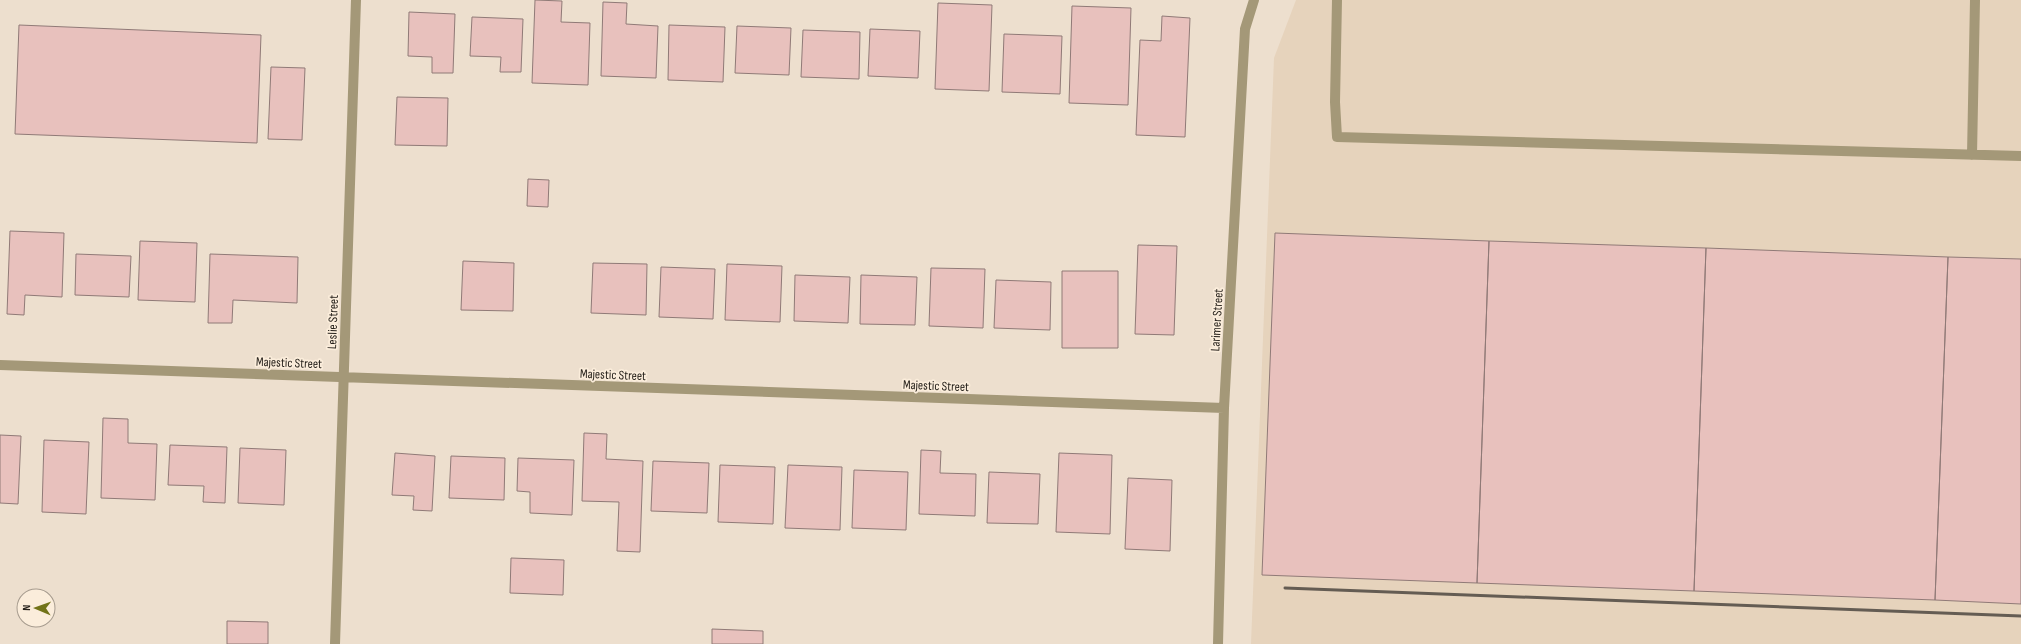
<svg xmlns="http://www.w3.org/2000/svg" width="2021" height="644" font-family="'Sofia Sans Condensed',sans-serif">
  <rect width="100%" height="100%" fill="#eddfce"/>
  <!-- built -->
  <path fill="#e6d3bc" d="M 1296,0 L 2021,0 L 2021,644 L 1251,644 L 1274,58 Z"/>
  <!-- building -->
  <path fill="#e8c1bd" stroke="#907a77" d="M 535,0 L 562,1 L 561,22 L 590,23 L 588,85 L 532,83 Z
    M 603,2 L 627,3 L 626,24 L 658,26 L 656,78 L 601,76 Z
    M 938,3 L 992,5 L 989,91 L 935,89 Z
    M 1072,6 L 1131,8 L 1128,105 L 1069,103 Z
    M 409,12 L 455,14 L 453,73 L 432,73 L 432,57 L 408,56 Z
    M 1162,16 L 1190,18 L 1185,137 L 1136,135 L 1140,40 L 1161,41 Z
    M 472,17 L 523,19 L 521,72 L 500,72 L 501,57 L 470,56 Z
    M 19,25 L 261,35 L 257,143 L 15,134 Z
    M 669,25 L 725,27 L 723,82 L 668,80 Z
    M 737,26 L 791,28 L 789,75 L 735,73 Z
    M 870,29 L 920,31 L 918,78 L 868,76 Z
    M 803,30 L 860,32 L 859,79 L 801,77 Z
    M 1004,34 L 1062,36 L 1060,94 L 1002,92 Z
    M 271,67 L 305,68 L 302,140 L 268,139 Z
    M 397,97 L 448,98 L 447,146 L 395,145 Z
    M 528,179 L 549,180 L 548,207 L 527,206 Z
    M 10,231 L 64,233 L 62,297 L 25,295 L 24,315 L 7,314 Z
    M 1275,233 L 1489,241 L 1477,583 L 1262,575 Z
    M 140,241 L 197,243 L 195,302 L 138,300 Z
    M 1489,241 L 1706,248 L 1694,591 L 1477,583 Z
    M 1138,245 L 1177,246 L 1174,335 L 1135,334 Z
    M 1706,248 L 1948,257 L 1935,600 L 1694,591 Z
    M 76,254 L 131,256 L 129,297 L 75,295 Z
    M 210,254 L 298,257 L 297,303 L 233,300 L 232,323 L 208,323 Z
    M 1948,257 L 2021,259 L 2021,604 L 1935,600 Z
    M 463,261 L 514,263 L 513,311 L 461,310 Z
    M 593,263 L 647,264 L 646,315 L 591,313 Z
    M 727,264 L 782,266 L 780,322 L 725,320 Z
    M 661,267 L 715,269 L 713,319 L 659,317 Z
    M 931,268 L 985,269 L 983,328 L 929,326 Z
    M 1062,271 L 1118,271 L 1118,348 L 1062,348 Z
    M 795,275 L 850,277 L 848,323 L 794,321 Z
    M 861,275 L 917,277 L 915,325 L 860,324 Z
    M 996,280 L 1051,282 L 1050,330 L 994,328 Z
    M 103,418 L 128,419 L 128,443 L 157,444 L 155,500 L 101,498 Z
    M 584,433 L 607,434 L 606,459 L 643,461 L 640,552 L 617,551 L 619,502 L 582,501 Z
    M 0,435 L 21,436 L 18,504 L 0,503 Z
    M 44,440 L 89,442 L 86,514 L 42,512 Z
    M 170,445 L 227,447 L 225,503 L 203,502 L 204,486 L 168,485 Z
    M 240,448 L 286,450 L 284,505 L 238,503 Z
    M 921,450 L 941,451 L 940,473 L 976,474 L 975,516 L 919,514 Z
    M 395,453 L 435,456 L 432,511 L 413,510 L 414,496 L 392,495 Z
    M 1059,453 L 1112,455 L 1110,534 L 1056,532 Z
    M 451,456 L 505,458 L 504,500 L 449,498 Z
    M 518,458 L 574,460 L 572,515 L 530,513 L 530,492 L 517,491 Z
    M 653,461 L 709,463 L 707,513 L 651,511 Z
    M 720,465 L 775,467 L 773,524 L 718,522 Z
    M 788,465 L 842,467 L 840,530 L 785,528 Z
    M 854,470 L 908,472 L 906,530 L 852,528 Z
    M 989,472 L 1040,474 L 1038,524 L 987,523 Z
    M 1128,478 L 1172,480 L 1170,551 L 1125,549 Z
    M 511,558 L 564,560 L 563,595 L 510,593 Z
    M 227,621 L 268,622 L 268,644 L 227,644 Z
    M 712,629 L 763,631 L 763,644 L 712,644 Z"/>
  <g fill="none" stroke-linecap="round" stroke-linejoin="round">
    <!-- minor -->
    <path stroke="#a49878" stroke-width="10" d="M 1337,0 L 1335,102 L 1337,137 L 2021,156
      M 1972,155 L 1975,0
      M 0,365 L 1224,408
      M 335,644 L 356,0
      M 1218,644 L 1224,408 L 1245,29 L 1254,0"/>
    <!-- rail -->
    <path stroke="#645c53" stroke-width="3" d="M 1285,588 L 2021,616"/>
  </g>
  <g text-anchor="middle" stroke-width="3.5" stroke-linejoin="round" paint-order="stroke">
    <!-- street labels -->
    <g font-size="13" fill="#26211b" stroke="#fbeddb">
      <text transform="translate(1216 320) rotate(-87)" y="5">Larimer Street</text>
      <text transform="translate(332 322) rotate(-88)" y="5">Leslie Street</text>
      <text transform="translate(289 362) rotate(2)" y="5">Majestic Street</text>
      <text transform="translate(613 374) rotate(2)" y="5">Majestic Street</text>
      <text transform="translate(936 385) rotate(2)" y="5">Majestic Street</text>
    </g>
  </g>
  <!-- north arrow -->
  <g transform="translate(36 608) rotate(272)"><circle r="19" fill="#fbeddb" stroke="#a69b8e"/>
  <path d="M0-3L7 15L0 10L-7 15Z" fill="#727318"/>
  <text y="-6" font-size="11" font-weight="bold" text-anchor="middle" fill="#26211b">N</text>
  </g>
</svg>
